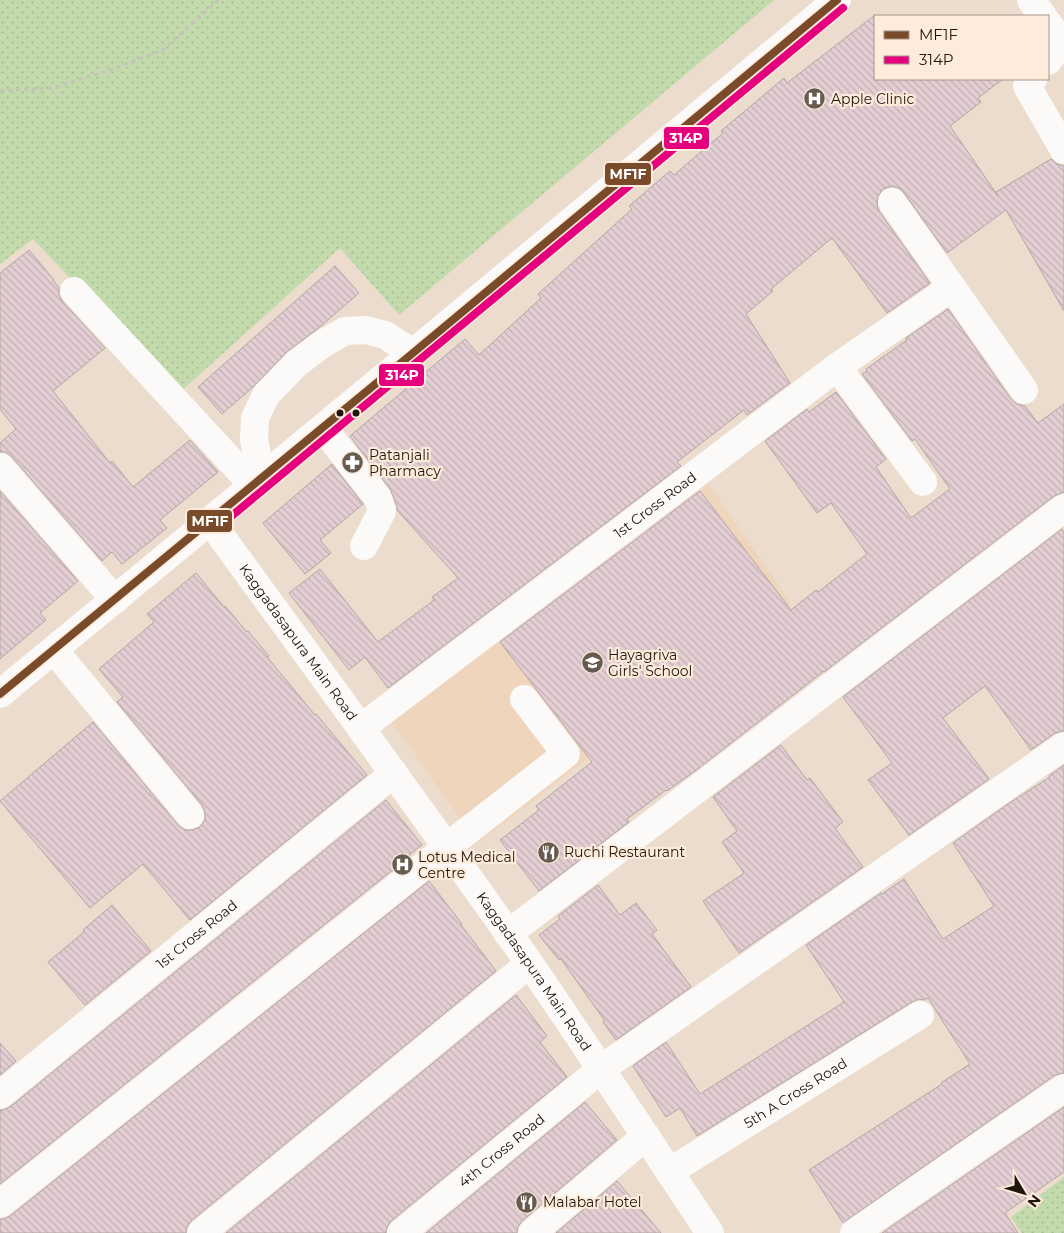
<svg xmlns="http://www.w3.org/2000/svg" width="1064" height="1233" font-family="Montserrat,sans-serif">
  <defs>
    <pattern id="grass-dots" width="8" height="8" patternUnits="userSpaceOnUse" patternTransform="scale(1.25)"><rect width="8" height="8" fill="#c3dbac"/><path d="M2 2h.1M6 6h.1" fill="none" stroke="#a7bb93" stroke-width="1.8" stroke-linecap="round"/></pattern>
    <pattern id="building-back-hatch" width="6" height="6" patternUnits="userSpaceOnUse" patternTransform="scale(1.25)"><rect width="6" height="6" fill="#e3ced3"/><path d="M-1 5l2 2M0 0l6 6M5-1l2 2" fill="none" stroke="#c2b0b4"/></pattern>
  </defs>
  <rect width="100%" height="100%" fill="#ecdccd"/>
  <!-- built -->
  <path fill="#efd5bc" d="M 709,484 L 791,604 L 477,843 L 392,722 Z"/>
  <!-- grass -->
  <path fill="url(#grass-dots)" d="M 0,0 L 774,0 L 399,315 L 340,248 L 179,393 L 33,239 L 0,264 Z
    M 1064,1177 L 1064,1233 L 1022,1233 L 1011,1217 Z"/>
  <!-- building -->
  <path fill="url(#building-back-hatch)" stroke="#b3a6a4" d="M 875,15 L 875,79 L 1003,79 L 978,98 L 981,102 L 950,126 L 998,196 L 996,192 L 1051,159 L 1057,164 L 1064,166 L 1064,311 L 1006,210 L 947,253 L 904,193 L 899,188 L 891,186 L 883,189 L 878,196 L 877,204 L 879,211 L 930,283 L 887,313 L 832,238 L 771,289 L 773,291 L 746,314 L 790,383 L 747,415 L 744,410 L 677,462 L 681,466 L 388,688 L 365,657 L 349,670 L 289,593 L 320,569 L 378,642 L 434,600 L 432,597 L 458,578 L 397,510 L 397,506 L 390,489 L 350,436 L 465,339 L 479,355 L 541,298 L 538,294 L 632,209 L 629,206 L 670,171 L 674,175 L 723,133 L 721,131 L 784,78 L 787,83 Z
    M 29,250 L 54,280 L 53,280 L 59,288 L 59,295 L 63,302 L 105,348 L 53,391 L 110,463 L 112,461 L 133,487 L 190,440 L 218,472 L 160,520 L 167,528 L 122,564 L 112,552 L 102,561 L 12,457 L 6,452 L 0,452 L 0,443 L 16,429 L 0,409 L 0,273 Z
    M 335,266 L 359,293 L 321,326 L 288,351 L 253,387 L 222,414 L 198,387 Z
    M 948,309 L 1011,399 L 1017,404 L 1025,406 L 1038,423 L 1064,404 L 1064,492 L 1054,496 L 824,672 L 824,671 L 695,771 L 667,791 L 666,790 L 627,819 L 629,822 L 539,891 L 500,840 L 539,810 L 536,806 L 592,762 L 500,642 L 700,491 L 791,610 L 816,590 L 818,592 L 867,554 L 831,503 L 817,513 L 765,441 L 807,409 L 809,412 L 836,392 L 886,459 L 876,467 L 911,518 L 950,489 L 915,439 L 912,441 L 862,374 L 867,371 L 866,369 L 907,340 L 906,338 Z
    M 332,464 L 363,504 L 320,540 L 331,553 L 305,574 L 263,523 Z
    M 0,491 L 78,581 L 40,613 L 46,620 L 0,659 Z
    M 1062,529 L 1064,533 L 1064,731 L 1055,733 L 1031,750 L 985,686 L 943,718 L 989,779 L 909,835 L 868,780 L 892,763 L 843,697 Z
    M 196,573 L 224,607 L 225,606 L 247,632 L 248,631 L 269,656 L 267,657 L 315,715 L 316,714 L 367,775 L 190,920 L 143,864 L 90,908 L 0,801 L 93,722 L 178,825 L 185,830 L 192,830 L 200,827 L 205,820 L 205,813 L 202,805 L 117,702 L 123,697 L 99,669 L 154,622 L 147,614 Z
    M 781,745 L 807,780 L 810,778 L 843,822 L 835,828 L 863,867 L 739,953 L 703,901 L 744,873 L 722,842 L 737,831 L 713,797 Z
    M 1064,765 L 1064,1073 L 1055,1075 L 843,1223 L 809,1170 L 942,1084 L 941,1083 L 970,1064 L 928,998 L 924,1000 L 919,999 L 912,1002 L 697,1136 L 680,1108 L 666,1117 L 633,1066 L 634,1065 L 666,1042 L 700,1094 L 844,1002 L 806,945 L 881,893 L 882,894 L 904,879 L 943,939 L 994,906 L 953,843 L 1008,804 L 1050,777 L 1049,776 Z
    M 386,800 L 422,845 L 409,855 L 410,856 L 0,1184 L 0,1110 L 3,1110 L 10,1107 Z
    M 429,881 L 462,924 L 461,925 L 496,971 L 191,1221 L 187,1227 L 186,1233 L 0,1233 L 0,1219 L 3,1219 L 10,1216 Z
    M 598,885 L 620,915 L 636,903 L 657,930 L 652,934 L 691,987 L 616,1040 L 603,1022 L 605,1021 L 561,959 L 559,960 L 539,935 L 560,919 L 558,916 Z
    M 112,905 L 151,951 L 85,1005 L 48,962 L 84,932 L 83,930 Z
    M 516,995 L 547,1036 L 540,1042 L 567,1077 L 391,1221 L 387,1227 L 386,1233 L 226,1233 Z
    M 0,1043 L 16,1061 L 0,1075 Z
    M 585,1102 L 617,1140 L 522,1221 L 518,1227 L 517,1233 L 426,1233 Z
    M 1064,1107 L 1064,1172 L 1005,1213 L 1018,1233 L 882,1233 Z
    M 617,1181 L 661,1233 L 556,1233 Z"/>
  <g fill="none" stroke-linecap="round" stroke-linejoin="round">
    <!-- path -->
    <path stroke="#c7c2bc" stroke-width="3" stroke-dasharray="4 4" stroke-linecap="butt" d="M 0,91 L 52,88 L 107,71 L 163,50 L 218,0"/>
    <!-- minor -->
    <g stroke="#fcfaf8" stroke-width="28">
      <path d="M 1031,0 L 1043,16"/>
      <path d="M 1048,23 L 1062,43 L 1048,61"/>
      <path d="M 1033,79 L 1027,86 L 1064,150"/>
      <path d="M 892,202 L 1024,390"/>
      <path d="M 74,291 L 253,485"/>
      <path d="M 837,367 L 923,482"/>
      <path d="M 323,428 L 378,498 L 382,511 L 364,546"/>
      <path d="M 0,467 L 115,600"/>
      <path d="M 265,476 L 257,455 L 254,439 L 255,418 L 266,395 L 297,363 L 324,343 L 345,331 L 366,330 L 385,335 L 413,353"/>
      <path d="M 54,650 L 190,815"/>
      <path id="s1" d="M 361,728 L 837,367 L 952,287"/>
      <path d="M 508,934 L 1064,508"/>
      <path id="s2" d="M 0,1095 L 394,773"/>
      <path id="s3" d="M 669,1172 L 920,1015"/>
      <path d="M 0,1204 L 447,847 L 566,754 L 524,699"/>
      <path d="M 201,1233 L 529,964"/>
      <path id="s4" d="M 401,1233 L 601,1069 L 1064,746"/>
      <path d="M 532,1233 L 646,1136"/>
      <path d="M 854,1233 L 1064,1088"/>
    </g>
    <!-- major -->
    <g stroke="#fcfaf8" stroke-width="28">
      <path id="s5" d="M 210,521 C 317,668 425,815 530,964 C 591,1053 650,1143 710,1233"/>
      <path d="M 0,694 L 413,353 L 837,0"/>
    </g>
    <defs>
      <path id="bus-1" d="M 0,694 L 413,353 L 837,0"/>
      <path id="bus-2" d="M 216,529 L 843,8"/>
    </defs>
    <!-- bus-1 casing -->
    <use href="#bus-1" stroke="#fdebdb" stroke-width="11"/>
    <!-- bus-2 casing -->
    <use href="#bus-2" stroke="#fdebdb" stroke-width="11"/>
    <!-- bus-1 -->
    <use href="#bus-1" stroke="#7a4b2a" stroke-width="8"/>
    <!-- bus-2 -->
    <use href="#bus-2" stroke="#e5007d" stroke-width="8"/>
  </g>
  <!-- icons -->
  <defs>
    <symbol id="hospital-disc" viewBox="-11 -11 22 22"><circle r="9.5" fill="#675b50" stroke="#fdebdb"/><path d="M-5-5h3v3.5h4V-5h3V5h-3V1.5h-4V5h-3Z" fill="#fff"/></symbol>
    <symbol id="pharmacy-disc" viewBox="-11 -11 22 22"><circle r="9.5" fill="#675b50" stroke="#fdebdb"/><path d="M-2-6h4v4h4v4h-4v4h-4v-4h-4v-4h4Z" fill="#fff"/></symbol>
    <symbol id="school-disc" viewBox="-11 -11 22 22"><circle r="9.5" fill="#675b50" stroke="#fdebdb"/><path d="M0-5L7-2L0 1L-7-2ZM-4 1L0 2.5L4 1V4Q0 6-4 4Z" fill="#fff"/></symbol>
    <symbol id="restaurant-disc" viewBox="-11 -11 22 22"><circle r="9.5" fill="#675b50" stroke="#fdebdb"/><path d="M-5-6h1v4h1v-4h1v4h1v-4h1v5L-1.5 .5V6h-2V.5L-5-1ZM5-6V6H3V1.5H1.5Q1.5-4 5-6Z" fill="#fff"/></symbol>
  </defs>
  <g fill-rule="evenodd">
    <use href="#hospital-disc" x="802" y="86" width="25" height="25"/>
    <use href="#pharmacy-disc" x="340" y="450" width="25" height="25"/>
    <use href="#school-disc" x="580" y="650" width="25" height="25"/>
    <use href="#restaurant-disc" x="536" y="840" width="25" height="25"/>
    <use href="#hospital-disc" x="390" y="852" width="25" height="25"/>
    <use href="#restaurant-disc" x="514" y="1190" width="25" height="25"/>
  </g>
  <!-- markers -->
  <g fill="#20160c" stroke="#fdebdb" stroke-width="2">
    <circle cx="340" cy="413" r="4.5"/>
    <circle cx="356" cy="413" r="4.5"/>
  </g>
  <g text-anchor="middle" stroke-width="4.5" stroke-linejoin="round" paint-order="stroke">
    <!-- poi labels -->
    <g font-size="14" fill="#20160c" stroke="#fdebdb" text-anchor="start">
      <text x="831" y="104">Apple Clinic</text>
      <text x="369" y="460">Patanjali<tspan x="369" dy="16">Pharmacy</tspan></text>
      <text x="608" y="660">Hayagriva<tspan x="608" dy="16">Girls' School</tspan></text>
      <text x="564" y="857">Ruchi Restaurant</text>
      <text x="418" y="862">Lotus Medical<tspan x="418" dy="16">Centre</tspan></text>
      <text x="543" y="1207">Malabar Hotel</text>
    </g>
    <!-- street labels -->
    <g font-size="14" fill="#20160c" stroke="#fdebdb">
      <text dy="5" stroke="none"><textPath href="#s1" startOffset="369">1st Cross Road</textPath></text>
      <text dy="5" stroke="none"><textPath href="#s5" startOffset="150">Kaggadasapura Main Road</textPath></text>
      <text dy="5" stroke="none"><textPath href="#s2" startOffset="254">1st Cross Road</textPath></text>
      <text dy="5" stroke="none"><textPath href="#s5" startOffset="555">Kaggadasapura Main Road</textPath></text>
      <text dy="5" stroke="none"><textPath href="#s3" startOffset="149">5th A Cross Road</textPath></text>
      <text dy="5" stroke="none"><textPath href="#s4" startOffset="130">4th Cross Road</textPath></text>
    </g>
  </g>
  <g stroke="#fdebdb" stroke-width="2">
    <rect x="663" y="126" width="47" height="24" rx="5" fill="#e5007d"/>
    <rect x="604" y="162" width="48" height="24" rx="5" fill="#7a4b2a"/>
    <rect x="378" y="363" width="47" height="24" rx="5" fill="#e5007d"/>
    <rect x="186" y="509" width="47" height="24" rx="5" fill="#7a4b2a"/>
  </g>
  <g font-size="14" text-anchor="middle" font-weight="bold" fill="#fff">
    <text x="686" y="143">314P</text>
    <text x="628" y="179">MF1F</text>
    <text x="402" y="380">314P</text>
    <text x="210" y="526">MF1F</text>
  </g>
  <!-- legend -->
  <rect x="874" y="15" width="175" height="65" fill="#fdebdb" stroke="#a59688"/>
  <rect x="884" y="31" width="25" height="8" fill="#7a4b2a" stroke="#a59688"/>
  <text x="919" y="40" font-size="15" fill="#20160c">MF1F</text>
  <rect x="884" y="56" width="25" height="8" fill="#e5007d" stroke="#a59688"/>
  <text x="919" y="65" font-size="15" fill="#20160c">314P</text>
  <!-- north arrow -->
  <g transform="translate(1024 1193) rotate(128)" stroke="#fdebdb" stroke-width="4" paint-order="stroke">
  <path d="M0-4L9 19L0 12L-9 19Z" fill="#20160c"/>
  <text y="-8" font-size="14" font-weight="bold" text-anchor="middle" fill="#20160c">N</text>
  </g>
</svg>
